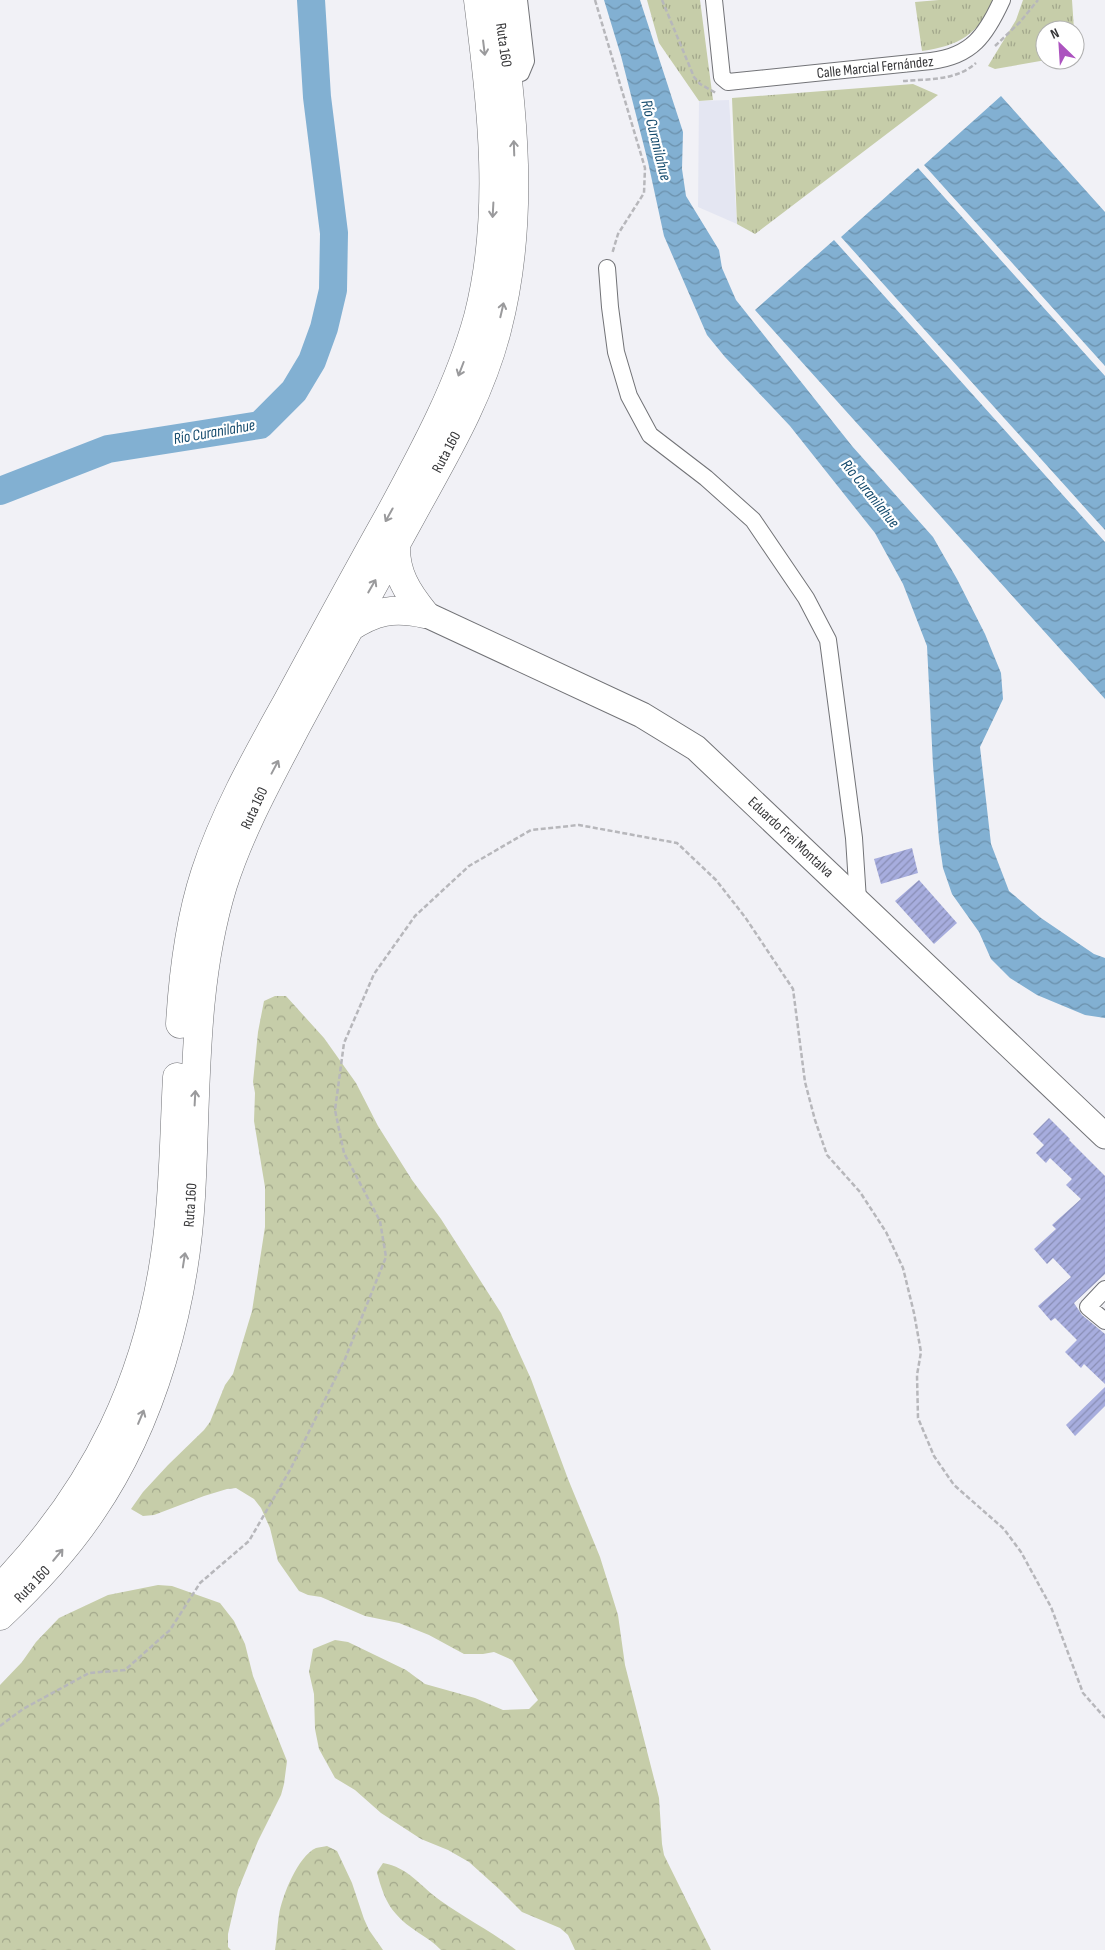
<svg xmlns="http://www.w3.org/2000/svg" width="1105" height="1950" font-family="'Sofia Sans Condensed',sans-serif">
  <defs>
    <pattern id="grass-tufts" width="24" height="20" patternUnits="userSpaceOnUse" patternTransform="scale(1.25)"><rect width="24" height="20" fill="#c6cda9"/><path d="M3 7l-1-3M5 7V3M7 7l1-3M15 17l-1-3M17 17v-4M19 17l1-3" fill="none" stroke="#a2a78b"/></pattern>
    <pattern id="forest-crowns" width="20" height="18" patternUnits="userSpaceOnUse" patternTransform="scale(1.25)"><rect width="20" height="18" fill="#c6cda9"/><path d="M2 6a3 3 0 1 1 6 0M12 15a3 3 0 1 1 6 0" fill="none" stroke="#a2a78b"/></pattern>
    <pattern id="water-waves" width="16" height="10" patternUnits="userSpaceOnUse" patternTransform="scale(1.25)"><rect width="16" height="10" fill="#82b0d2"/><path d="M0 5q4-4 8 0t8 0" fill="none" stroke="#6b90ab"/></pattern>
    <pattern id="building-hatch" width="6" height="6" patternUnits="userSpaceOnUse" patternTransform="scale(1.25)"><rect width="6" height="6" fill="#a7adde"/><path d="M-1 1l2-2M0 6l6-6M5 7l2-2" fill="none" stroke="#898eb5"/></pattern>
  </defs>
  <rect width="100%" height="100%" fill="#f1f1f6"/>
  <!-- built -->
  <path fill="#e4e6f2" d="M 729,100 L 737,224 L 698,207 L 699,101 Z"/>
  <!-- grass -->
  <path fill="url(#grass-tufts)" d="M 647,0 L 700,0 L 713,100 L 699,101 L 659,43 Z
    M 939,0 L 995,0 C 978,34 959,46 922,51 L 915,2 Z
    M 1023,0 L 1072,0 L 1074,30 L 1045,30 L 1046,60 L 995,69 L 988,66 L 1016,20 Z
    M 913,84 L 938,95 L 755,234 L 737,224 L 732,98 Z"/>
  <!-- forest -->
  <path fill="url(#forest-crowns)" d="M 275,996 L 286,996 L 324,1038 L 356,1083 L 378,1126 L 412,1180 L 441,1219 L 501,1313 L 531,1379 L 568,1479 L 600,1557 L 618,1615 L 625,1665 L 659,1798 L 662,1844 L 664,1855 L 711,1950 L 575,1950 L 568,1935 L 560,1928 L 522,1912 L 499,1889 L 469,1862 L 448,1850 L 421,1839 L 381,1813 L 355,1790 L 335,1778 L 319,1749 L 315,1729 L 314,1694 L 309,1672 L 313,1649 L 335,1640 L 348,1642 L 406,1670 L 425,1684 L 475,1698 L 503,1710 L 529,1709 L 538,1700 L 512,1660 L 494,1652 L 483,1654 L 464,1654 L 429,1635 L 399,1623 L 365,1616 L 321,1597 L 308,1595 L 299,1591 L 278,1561 L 270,1528 L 261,1508 L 254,1499 L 236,1488 L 227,1489 L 204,1496 L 154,1515 L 143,1516 L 131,1509 L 143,1492 L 168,1465 L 204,1430 L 210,1422 L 225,1385 L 233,1374 L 252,1311 L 265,1227 L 265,1187 L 254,1121 L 255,1093 L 253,1082 L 258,1032 L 264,1001 Z
    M 158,1585 L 172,1586 L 220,1603 L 234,1621 L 245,1644 L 253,1676 L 287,1761 L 284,1784 L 281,1795 L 258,1841 L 238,1890 L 228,1934 L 228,1947 L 231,1950 L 0,1950 L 0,1685 L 22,1662 L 36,1642 L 59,1618 L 108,1595 Z
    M 327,1846 L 337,1851 L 352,1883 L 364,1919 L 369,1930 L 383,1950 L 275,1950 C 277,1938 277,1927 279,1915 C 282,1896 298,1856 316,1848 C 319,1847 324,1847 327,1846 Z
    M 383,1863 C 408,1867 421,1887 441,1901 C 465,1918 492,1932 516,1950 L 441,1950 C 428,1936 408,1929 396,1914 C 386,1904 380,1885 377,1872 Z"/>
  <!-- water -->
  <path fill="url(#water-waves)" d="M 604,0 L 640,0 L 683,132 L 682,169 L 686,196 L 719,250 L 722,268 L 736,300 L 852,446 L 933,537 L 957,579 L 985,634 L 1001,673 L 1003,699 L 980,747 L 991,844 L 1009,891 L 1041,918 L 1094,954 L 1105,958 L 1105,1018 L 1085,1015 L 1037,995 L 1010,978 L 991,959 L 979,932 L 952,894 L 943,868 L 939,840 L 933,765 L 927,646 L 903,584 L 875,533 L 790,426 L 725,357 L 707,335 L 664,236 L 648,162 L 621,56 Z
    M 1001,96 L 1105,212 L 1105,366 L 924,165 Z
    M 918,168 L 1105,376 L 1105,530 L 841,237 Z
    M 834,240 L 1105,542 L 1105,699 L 755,310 Z"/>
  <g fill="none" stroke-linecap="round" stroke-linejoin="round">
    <!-- river -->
    <path stroke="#82b0d2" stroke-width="28" d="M 0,491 L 108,449 L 260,425 L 294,391 L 312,361 L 324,328 L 333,290 L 334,233 L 317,97 L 311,0"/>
  </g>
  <!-- building -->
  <path fill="url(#building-hatch)" d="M 912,848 L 918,873 L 881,884 L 874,859 Z
    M 919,880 L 957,923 L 934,944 L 895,901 Z
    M 1049,1118 L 1070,1139 L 1069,1140 L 1105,1176 L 1105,1274 L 1074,1303 L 1082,1315 L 1105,1334 L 1105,1384 L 1084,1364 L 1081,1368 L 1065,1352 L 1077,1340 L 1055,1318 L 1051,1321 L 1038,1306 L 1071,1277 L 1053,1258 L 1047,1264 L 1034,1249 L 1056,1229 L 1052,1225 L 1081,1199 L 1066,1185 L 1072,1179 L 1050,1158 L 1046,1163 L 1036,1153 L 1044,1145 L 1033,1134 Z
    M 1105,1387 L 1105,1406 L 1075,1436 L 1066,1425 Z"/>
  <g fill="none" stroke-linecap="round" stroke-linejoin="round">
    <defs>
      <path id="minor" d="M 714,0 L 722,77 L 728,82 L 931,61 C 972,56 986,35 1002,0
        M 509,76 L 521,73 L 526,61 L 519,0
        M 607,268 L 610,307 L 616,352 L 629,396 L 650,435 L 706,478 L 753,520 L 806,598 L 828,640 L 854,838 L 858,900
        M 1105,1289 L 1088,1307 L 1105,1321"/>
      <path id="primary" d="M 425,614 L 642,715 L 696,748 L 1105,1136"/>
      <path id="motorway" d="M 396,544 C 395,573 407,592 425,614
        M 349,628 C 375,611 393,607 425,614
        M 180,1024 C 183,973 189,922 205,873 C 225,812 257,756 288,700 C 322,637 356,574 391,512 C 425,449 459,386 478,317 C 505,212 491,105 478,0
        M 0,1588 C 96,1489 150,1377 167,1240 C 174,1186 174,1131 177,1077
        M 0,1616 C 34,1584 66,1550 92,1511 C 153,1422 185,1304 191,1197 C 197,1093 192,986 223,885 C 241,829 269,779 296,727 C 336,652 377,579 418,504 C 449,448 481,393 497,330 C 526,218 513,112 498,0"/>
    </defs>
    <!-- minor casing -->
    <use href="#minor" stroke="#727377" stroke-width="18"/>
    <!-- primary casing -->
    <use href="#primary" stroke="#727377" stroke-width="27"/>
    <!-- motorway casing -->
    <use href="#motorway" stroke="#727377" stroke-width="29"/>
    <!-- path -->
    <path stroke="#b7b7bb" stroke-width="2.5" stroke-dasharray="5 2.5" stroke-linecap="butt" d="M 595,0 L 645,168 L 644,193 L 618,234 L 612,254
      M 662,0 L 694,77 L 700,84 L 716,93
      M 995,46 L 1020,22 L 1038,0
      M 903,81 C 927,79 956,81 976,63
      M 0,1726 L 23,1709 L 89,1673 L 125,1670 L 170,1630 L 200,1583 L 249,1541 L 290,1470 L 345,1359 L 386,1257 L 380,1221 L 344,1153 L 335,1110 L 344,1043 L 374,974 L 415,916 L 469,866 L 531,830 L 579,825 L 677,843 L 716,880 L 745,917 L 793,989 L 805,1082 L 815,1120 L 827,1155 L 860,1192 L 886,1232 L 903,1268 L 914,1313 L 921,1352 L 917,1375 L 918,1418 L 934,1456 L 954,1485 L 1004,1529 L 1021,1552 L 1051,1607 L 1083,1693 L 1105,1718"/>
    <!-- minor -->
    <use href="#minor" stroke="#fff" stroke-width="16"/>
    <!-- primary -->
    <use href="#primary" stroke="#fff" stroke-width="25"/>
    <!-- motorway -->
    <use href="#motorway" stroke="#fff" stroke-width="28"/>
  </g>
  <!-- one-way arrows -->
  <defs><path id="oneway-shaft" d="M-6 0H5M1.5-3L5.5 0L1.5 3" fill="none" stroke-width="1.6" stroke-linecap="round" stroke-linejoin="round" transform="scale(1.25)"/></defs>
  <g stroke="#9a9a9c">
    <use href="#oneway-shaft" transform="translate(484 48) rotate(83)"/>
    <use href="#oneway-shaft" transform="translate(514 148) rotate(-92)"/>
    <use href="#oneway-shaft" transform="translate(493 210) rotate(93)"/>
    <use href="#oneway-shaft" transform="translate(502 310) rotate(-77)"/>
    <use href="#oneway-shaft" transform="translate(461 369) rotate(111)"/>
    <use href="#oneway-shaft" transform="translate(389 515) rotate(119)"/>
    <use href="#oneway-shaft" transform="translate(372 586) rotate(-60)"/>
    <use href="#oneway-shaft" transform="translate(275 767) rotate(-62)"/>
    <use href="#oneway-shaft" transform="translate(195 1098) rotate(-87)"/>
    <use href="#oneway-shaft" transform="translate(184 1260) rotate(-81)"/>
    <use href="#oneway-shaft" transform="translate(141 1417) rotate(-67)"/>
    <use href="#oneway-shaft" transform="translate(58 1555) rotate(-50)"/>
  </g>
  <g text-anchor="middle" stroke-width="4.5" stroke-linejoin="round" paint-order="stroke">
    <!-- street labels -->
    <g font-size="15" fill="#363638" stroke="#fff">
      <text transform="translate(504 45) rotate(82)" y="5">Ruta 160</text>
      <text transform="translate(875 67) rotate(-6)" y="5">Calle Marcial Fernández</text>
      <text transform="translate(446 452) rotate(-62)" y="5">Ruta 160</text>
      <text transform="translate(254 808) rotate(-65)" y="5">Ruta 160</text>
      <text transform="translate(791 837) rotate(43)" y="5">Eduardo Frei Montalva</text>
      <text transform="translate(190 1205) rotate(-86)" y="5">Ruta 160</text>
      <text transform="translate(32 1584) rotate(-46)" y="5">Ruta 160</text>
    </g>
    <!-- water labels -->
    <g font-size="16" font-style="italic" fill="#154b6d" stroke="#fff">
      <text transform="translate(657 140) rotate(76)" y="6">Río Curanilahue</text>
      <text transform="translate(214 431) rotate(-10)" y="6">Río Curanilahue</text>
      <text transform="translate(871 493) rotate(51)" y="6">Río Curanilahue</text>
    </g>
  </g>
  <!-- north arrow -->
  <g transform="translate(1060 45) rotate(335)"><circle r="24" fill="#ffffff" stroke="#afafaf"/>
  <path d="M0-4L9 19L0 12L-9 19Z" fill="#ac53bf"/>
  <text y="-8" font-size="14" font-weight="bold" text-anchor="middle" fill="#363638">N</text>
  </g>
</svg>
